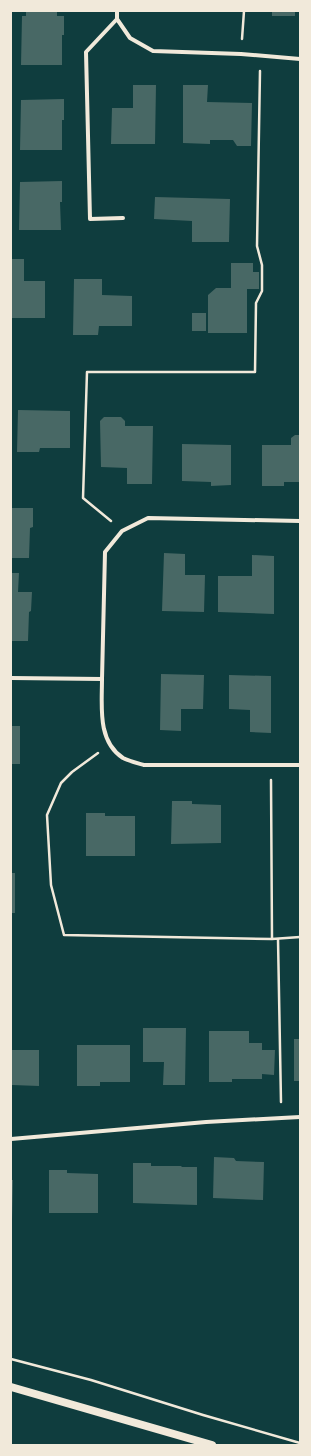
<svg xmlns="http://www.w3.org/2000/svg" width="311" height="1456" font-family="Ubuntu,sans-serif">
  <rect width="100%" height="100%" fill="#0f3d3e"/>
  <!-- building -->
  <path fill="#486865" d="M 26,11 L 57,11 L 57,16 L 64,16 L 64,35 L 62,35 L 62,65 L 21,65 L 22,16 L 26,16 Z
    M 272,11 L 295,11 L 295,16 L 272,16 Z
    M 133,85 L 156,85 L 155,144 L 111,144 L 112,108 L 133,108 Z
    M 183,85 L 208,85 L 207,102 L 252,103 L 251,146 L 237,146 L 233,140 L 210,140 L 210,144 L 183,143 Z
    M 64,99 L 64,120 L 62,120 L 62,150 L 20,150 L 21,100 Z
    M 62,181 L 62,202 L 60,202 L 61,230 L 19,230 L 20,182 Z
    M 155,197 L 230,199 L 229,242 L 192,242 L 192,221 L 154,219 Z
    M 11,259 L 24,259 L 24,281 L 45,281 L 45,318 L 11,318 Z
    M 231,263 L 253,263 L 253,272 L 259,272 L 259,289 L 247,289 L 247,333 L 208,333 L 208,295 L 216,288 L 231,288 Z
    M 74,279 L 102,279 L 102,295 L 132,296 L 132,326 L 99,326 L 98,335 L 73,335 Z
    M 192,313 L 206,313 L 206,331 L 192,331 Z
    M 18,410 L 70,411 L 70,448 L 40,448 L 39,452 L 17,452 Z
    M 104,417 L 121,417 L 125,421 L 125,426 L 153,426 L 152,484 L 127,484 L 127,468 L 101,467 L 100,421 Z
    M 295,435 L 300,435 L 300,482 L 284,482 L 284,486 L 262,486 L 262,445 L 291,445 L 291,438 Z
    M 182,444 L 231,445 L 231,485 L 211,486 L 211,482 L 182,481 Z
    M 11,508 L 33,508 L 33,527 L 30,528 L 29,558 L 11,558 Z
    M 164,553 L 185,554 L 185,575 L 205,575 L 204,612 L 162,611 Z
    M 252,555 L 274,556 L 274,614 L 218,612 L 218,576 L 252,576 Z
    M 11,573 L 19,573 L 18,592 L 32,592 L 31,611 L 29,612 L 28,641 L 11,641 Z
    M 161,674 L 204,675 L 203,709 L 181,709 L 181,731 L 160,730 Z
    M 229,675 L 271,676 L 271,733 L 250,732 L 250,710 L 229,709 Z
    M 11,726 L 20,726 L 20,764 L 11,764 Z
    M 172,801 L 192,801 L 192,804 L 221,805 L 221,843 L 171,844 Z
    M 86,813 L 105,813 L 105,816 L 135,816 L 135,856 L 86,856 Z
    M 11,873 L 15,873 L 15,913 L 11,913 Z
    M 143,1028 L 186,1028 L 185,1085 L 163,1085 L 164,1062 L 143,1062 Z
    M 209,1031 L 249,1031 L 249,1043 L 262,1043 L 262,1050 L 275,1050 L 274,1075 L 262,1074 L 262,1079 L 232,1079 L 232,1082 L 209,1082 Z
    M 294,1039 L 300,1039 L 300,1081 L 294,1081 Z
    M 77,1045 L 130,1045 L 130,1082 L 100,1082 L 100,1086 L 77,1086 Z
    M 11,1050 L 39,1050 L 39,1086 L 12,1085 Z
    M 214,1157 L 234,1158 L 236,1161 L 264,1162 L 263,1200 L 213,1198 Z
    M 133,1163 L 151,1163 L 151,1166 L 181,1166 L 182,1167 L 197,1167 L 197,1205 L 133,1203 Z
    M 49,1170 L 67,1170 L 67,1173 L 98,1174 L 98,1213 L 49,1213 Z
    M 11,1180 L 13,1180 L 12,1220 L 11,1220 Z"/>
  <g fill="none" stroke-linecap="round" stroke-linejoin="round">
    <!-- path -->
    <path stroke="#f1e9da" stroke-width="2.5" d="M 242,39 L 244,11
      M 111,521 L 83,498 L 87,372 L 255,372 L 256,303 L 262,291 L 262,265 L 257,246 L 260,71
      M 98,753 L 72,772 L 61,783 L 47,815 L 51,885 L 64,935 L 272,939 L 300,937
      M 271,780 L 272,939
      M 278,939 L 281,1102
      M 11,1359 L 91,1380 L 203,1415 L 300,1443"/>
    <!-- minor -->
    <path stroke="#f1e9da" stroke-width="4" d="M 117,11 L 117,19 L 130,38 L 153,51 L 241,54 L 300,59
      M 117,19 L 86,52 L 90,219 L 123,218
      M 11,678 L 102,679 L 105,552 L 122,531 L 148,518 L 300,521
      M 102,679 C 102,706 97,741 123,758 C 129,761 137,763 144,765 L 300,765
      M 11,1139 L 206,1122 L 300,1117"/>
    <!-- secondary -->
    <path stroke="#f1e9da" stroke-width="8" d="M 11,1387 L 212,1445"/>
  </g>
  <!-- border -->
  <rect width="311" height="1456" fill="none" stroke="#f1e9da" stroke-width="24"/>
</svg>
